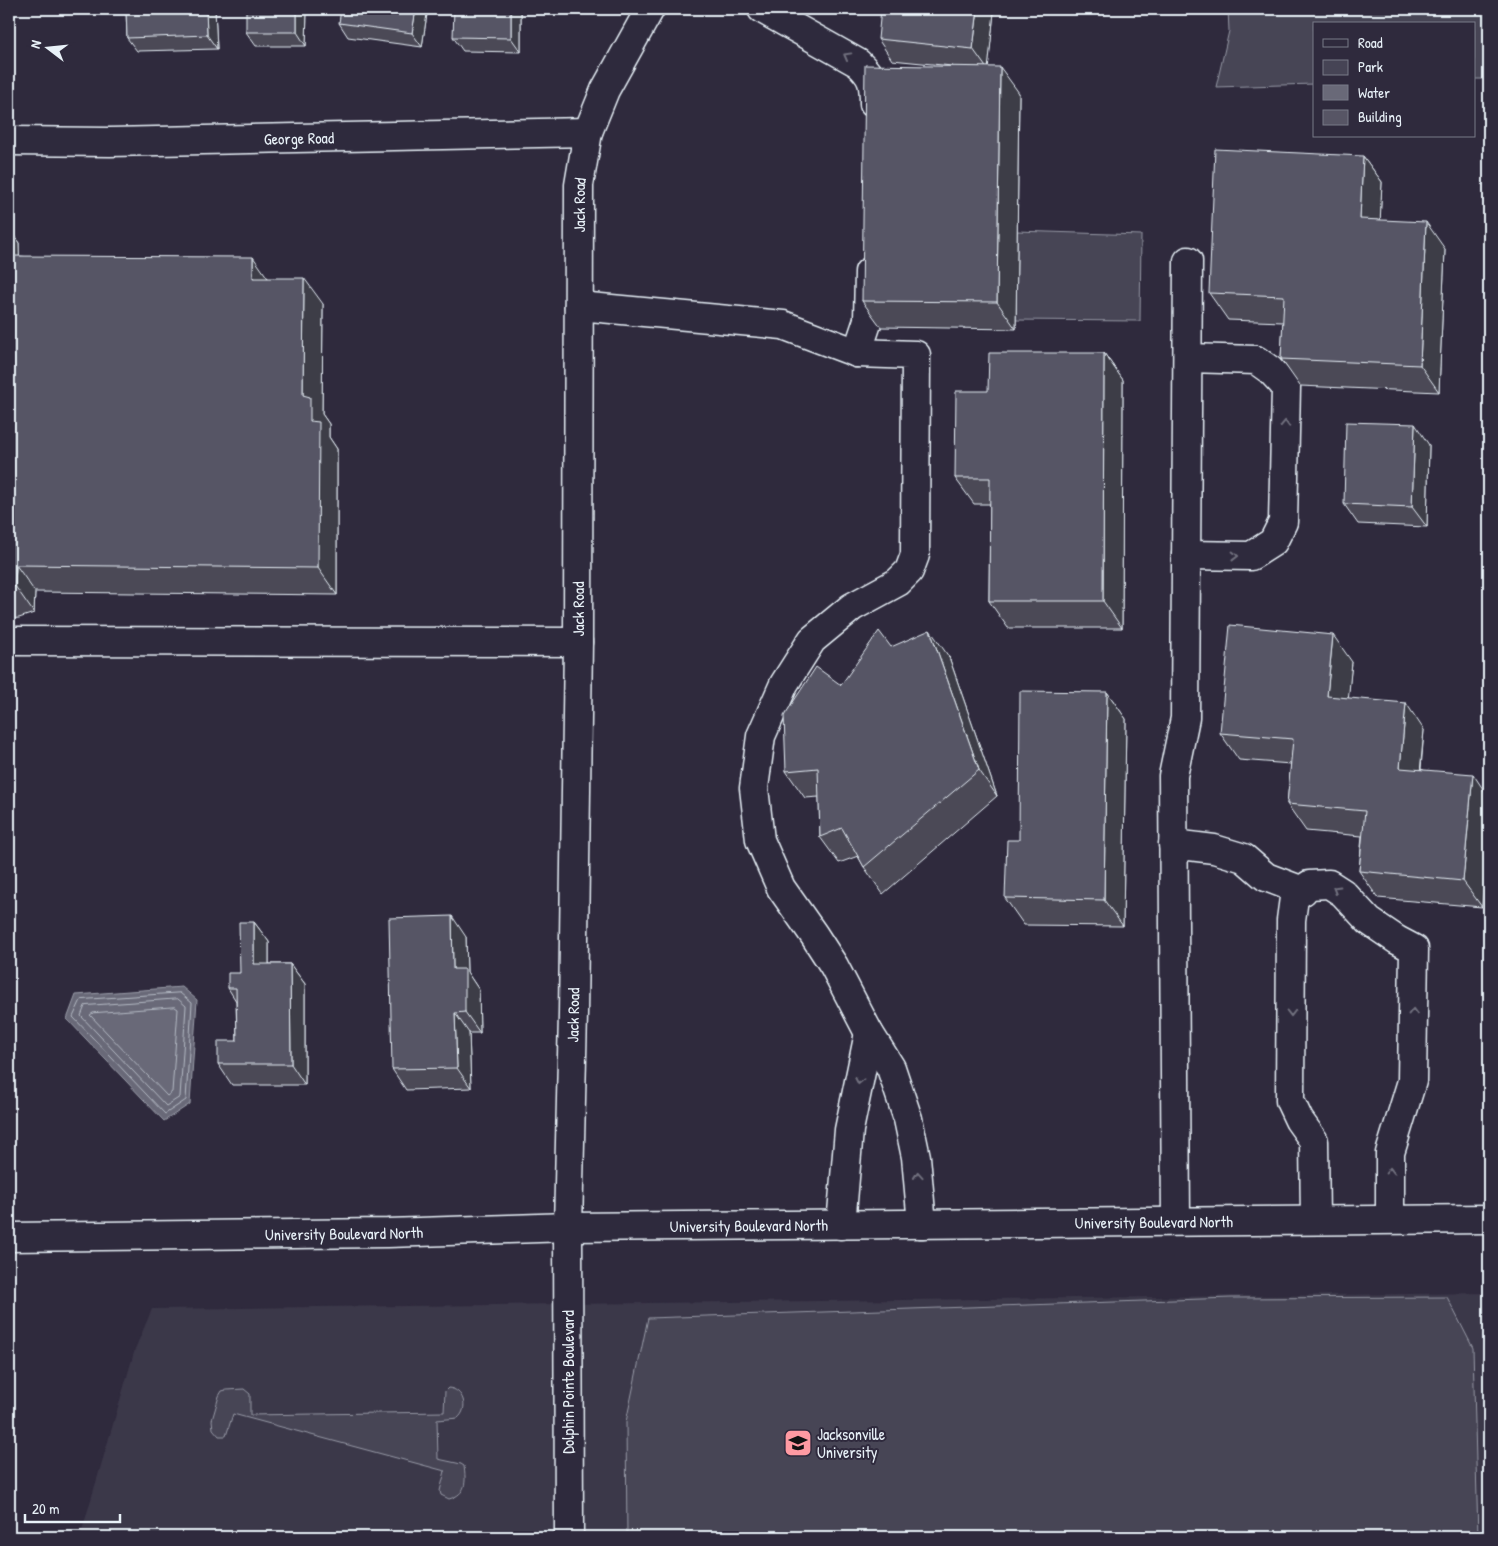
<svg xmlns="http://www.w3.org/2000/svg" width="1498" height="1546" font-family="'Patrick Hand',sans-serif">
  <rect width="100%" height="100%" fill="#2f2a3d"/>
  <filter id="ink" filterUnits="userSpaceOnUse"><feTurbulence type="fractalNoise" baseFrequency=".02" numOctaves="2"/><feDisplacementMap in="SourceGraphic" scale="10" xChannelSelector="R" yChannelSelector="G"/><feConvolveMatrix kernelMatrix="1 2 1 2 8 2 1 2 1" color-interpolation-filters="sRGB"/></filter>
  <g filter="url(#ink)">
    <!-- built -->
    <path fill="#3b3749" d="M 1489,1293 L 1489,1537 L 80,1537 L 135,1349 L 152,1309 Z"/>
    <!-- green -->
    <path fill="#464455" stroke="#979aa6" d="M 1228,9 L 1489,9 L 1489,79 L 1474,79 L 1474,24 L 1314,24 L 1314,84 L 1216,87 L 1229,31 Z
      M 1016,231 L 1141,235 L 1140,321 L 1015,320 Z
      M 1447,1297 L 1473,1348 L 1478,1537 L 627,1537 L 626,1422 L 648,1318 L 1231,1298 Z
      M 448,1388 C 464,1389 469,1409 458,1418 L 437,1420 L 438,1459 L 461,1464 L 464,1466 C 466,1482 467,1494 449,1499 L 441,1495 L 440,1491 L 445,1471 L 233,1414 L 226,1436 L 219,1436 L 213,1429 L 212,1420 L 219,1396 L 222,1391 L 226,1390 L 244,1389 L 250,1394 L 250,1415 L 444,1412 L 445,1391 Z"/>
    <!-- water -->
    <path fill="#696978" stroke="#9c9fab" d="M 182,987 L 197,1000 L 190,1104 L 164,1121 L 67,1019 L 76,995 Z"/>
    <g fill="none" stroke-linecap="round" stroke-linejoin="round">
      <!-- shore -->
      <path stroke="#b5bbc5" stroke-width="1" d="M 180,993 L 192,1003 L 186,1100 L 165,1114 L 73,1017 L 81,1000 Z
        M 178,999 L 186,1006 L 180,1097 L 166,1106 L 81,1016 L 85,1006 Z
        M 175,1007 L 178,1009 L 172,1092 L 167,1096 L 90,1015 L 93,1013 Z"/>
      <defs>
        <g id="minor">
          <path d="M 762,9 L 858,63 C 873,77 874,83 874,104"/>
          <path id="s1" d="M 9,141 L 110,142 L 588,132"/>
          <path d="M 579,306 L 783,325 L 857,353 L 916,355 L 915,555 L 909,571 L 898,582 L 852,607 L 812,640 L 784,684 L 761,736 L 754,788 L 760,840 L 781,888 L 814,935 L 834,966 L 869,1033 L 891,1068 L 908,1119 L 916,1157 L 922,1224"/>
          <path d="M 857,353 L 868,320 L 869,272"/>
          <path d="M 1186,555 L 1251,556 L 1273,542 L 1283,522 L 1286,387 L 1270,370 L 1256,360 L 1188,358"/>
          <path d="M 9,641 L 578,642"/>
          <path d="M 1173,844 L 1214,849 L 1244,858 L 1266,877 L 1303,891"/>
          <path d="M 1315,1220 L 1314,1141 L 1299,1120 L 1290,1101 L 1291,920 L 1294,898 L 1309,885 L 1329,884 L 1343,893 L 1369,921 L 1397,940 L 1414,949 L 1412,1081 L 1390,1153 L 1390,1219"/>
          <path d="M 1176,1221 L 1173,776 L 1185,718 L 1188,261"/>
          <path d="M 841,1225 L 849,1130 L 869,1033"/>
          <path id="s2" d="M 569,1537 L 568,1227 L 573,1014 L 578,642 L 579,185 L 588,132 L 605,90 L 650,9"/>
        </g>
        <g id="major">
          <path id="s3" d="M 9,1237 L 388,1233 L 568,1227 L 1489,1219"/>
        </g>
      </defs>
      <!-- minor casing -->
      <use href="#minor" stroke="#e8f1f8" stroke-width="31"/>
      <!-- major casing -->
      <use href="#major" stroke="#e8f1f8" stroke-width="31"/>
      <!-- minor -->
      <use href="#minor" stroke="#2f2a3d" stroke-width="28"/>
      <!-- major -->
      <use href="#major" stroke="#2f2a3d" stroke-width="28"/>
    </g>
    <!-- wall -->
    <path fill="#4b4957" stroke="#e8f1f8" d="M 126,9 L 215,9 L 217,49 L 137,51 L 127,38 Z
      M 307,9 L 306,46 L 256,46 L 246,32 Z
      M 521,9 L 521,52 L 463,51 L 453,37 Z
      M 994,12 L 988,67 L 1019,93 L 1016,329 L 881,327 L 862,301 L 952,66 L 892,60 L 878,39 Z
      M 427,14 L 422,47 L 348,37 L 339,23 Z
      M 1363,156 L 1382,182 L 1380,220 L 1445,249 L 1439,392 L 1300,386 L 1281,359 L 1283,322 L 1228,320 L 1209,293 Z
      M 9,229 L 19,243 L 19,256 L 268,278 L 323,304 L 322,414 L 329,424 L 329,437 L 337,449 L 337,595 L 35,592 L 34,613 L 19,618 L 9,619 Z
      M 1104,353 L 1123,380 L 1122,628 L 1008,628 L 989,601 L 990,504 L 974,504 L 955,478 L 988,391 Z
      M 1429,445 L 1427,527 L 1358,524 L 1344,504 Z
      M 891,647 L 949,657 L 997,796 L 883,894 L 864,867 L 858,856 L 839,863 L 820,837 L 819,797 L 805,798 L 786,771 L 841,685 Z
      M 1352,662 L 1348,698 L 1424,730 L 1421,769 L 1489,798 L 1489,824 L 1482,907 L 1378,898 L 1359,871 L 1362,836 L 1306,831 L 1287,804 L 1291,764 L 1239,760 L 1220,733 Z
      M 1107,692 L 1126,719 L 1123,926 L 1024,925 L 1005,898 L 1019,840 Z
      M 254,922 L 269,942 L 269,964 L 290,964 L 305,984 L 305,1085 L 232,1085 L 218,1064 L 237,1041 L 236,1001 L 228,988 L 240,973 Z
      M 466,937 L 467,972 L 479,990 L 480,1033 L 469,1033 L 471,1088 L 406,1090 L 392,1069 Z"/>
    <!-- shaded-wall -->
    <path fill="#3d3c47" stroke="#e8f1f8" d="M 206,9 L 215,9 L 217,49 L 207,35 Z
      M 297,9 L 307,9 L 306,46 L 297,32 Z
      M 416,9 L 423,9 L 427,14 L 422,47 L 412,33 Z
      M 511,9 L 521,9 L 521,52 L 511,38 Z
      M 978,9 L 991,9 L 994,12 L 988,70 L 973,49 Z
      M 1000,67 L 1019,93 L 1016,329 L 997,302 Z
      M 1363,156 L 1382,182 L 1379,246 L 1360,219 Z
      M 1426,222 L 1445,249 L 1439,392 L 1420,365 Z
      M 9,229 L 19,243 L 20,283 L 9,266 Z
      M 253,257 L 272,284 L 253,278 Z
      M 304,278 L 323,304 L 322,414 L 329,424 L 329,437 L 337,449 L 337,595 L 318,568 L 310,421 L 303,395 Z
      M 1104,353 L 1123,380 L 1122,628 L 1103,601 Z
      M 1415,424 L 1429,445 L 1427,527 L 1412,507 Z
      M 16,565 L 35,592 L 34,613 L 15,586 Z
      M 930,630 L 949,657 L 997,796 L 979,770 Z
      M 1333,635 L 1352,662 L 1346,722 L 1327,696 Z
      M 1107,692 L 1126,719 L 1123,926 L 1104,900 Z
      M 1406,703 L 1424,730 L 1418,794 L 1400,768 Z
      M 1473,774 L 1489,798 L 1489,824 L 1482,907 L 1463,881 Z
      M 452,916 L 466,937 L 467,972 L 479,990 L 480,1033 L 465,1012 L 453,969 Z
      M 254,922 L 269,942 L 269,984 L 254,964 Z
      M 290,964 L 305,984 L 305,1085 L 291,1064 Z
      M 455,1013 L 469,1033 L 471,1088 L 457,1068 Z"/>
    <!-- building -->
    <path fill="#575565" stroke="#e8f1f8" d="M 126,9 L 206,9 L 207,35 L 127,38 Z
      M 246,9 L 297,9 L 297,32 L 246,32 Z
      M 341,9 L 416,9 L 412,33 L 339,23 Z
      M 454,9 L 511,9 L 511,38 L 453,37 Z
      M 881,9 L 978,9 L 973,49 L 878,39 Z
      M 865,65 L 1000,67 L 997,302 L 862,301 Z
      M 1215,149 L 1363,156 L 1360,219 L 1426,222 L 1420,365 L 1281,359 L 1284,296 L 1209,293 Z
      M 9,256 L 253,257 L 253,278 L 304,278 L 303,395 L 310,397 L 310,421 L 319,422 L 318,568 L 16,565 L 15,586 L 9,588 Z
      M 989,353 L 1104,353 L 1103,601 L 989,601 L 990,478 L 955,478 L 956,391 L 988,391 Z
      M 1346,422 L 1415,424 L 1412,507 L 1344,504 Z
      M 1230,625 L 1333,635 L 1327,696 L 1406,703 L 1400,768 L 1473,774 L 1463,881 L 1359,871 L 1365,811 L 1287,804 L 1293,739 L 1220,733 Z
      M 930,630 L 979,770 L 864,867 L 842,828 L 820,837 L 818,768 L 786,771 L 784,716 L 816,667 L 841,685 L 879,631 L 891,647 Z
      M 1020,691 L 1107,692 L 1104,900 L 1005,898 L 1007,840 L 1019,840 Z
      M 452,916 L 453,969 L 465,969 L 465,1012 L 455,1013 L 457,1068 L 392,1069 L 389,918 Z
      M 239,922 L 254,922 L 254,964 L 290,964 L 291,1064 L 218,1064 L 218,1041 L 237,1041 L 236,988 L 228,988 L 228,973 L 240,973 Z"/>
    <!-- one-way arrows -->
    <defs><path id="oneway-chevron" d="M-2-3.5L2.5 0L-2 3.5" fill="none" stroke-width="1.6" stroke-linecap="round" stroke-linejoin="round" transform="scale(1.25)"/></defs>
    <g stroke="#70707e">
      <use href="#oneway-chevron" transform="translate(847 56) rotate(-151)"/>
      <use href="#oneway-chevron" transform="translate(1285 424) rotate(-88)"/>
      <use href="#oneway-chevron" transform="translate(1235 556) rotate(1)"/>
      <use href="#oneway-chevron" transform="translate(1336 889) rotate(-149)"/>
      <use href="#oneway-chevron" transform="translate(1413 1012) rotate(-89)"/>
      <use href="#oneway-chevron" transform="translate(1291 1013) rotate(90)"/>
      <use href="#oneway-chevron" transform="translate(859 1081) rotate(101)"/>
      <use href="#oneway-chevron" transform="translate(1390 1171) rotate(-90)"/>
      <use href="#oneway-chevron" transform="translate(918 1175) rotate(-95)"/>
    </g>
  </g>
  <!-- icons -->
  <defs>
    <symbol id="university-square" viewBox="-11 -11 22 22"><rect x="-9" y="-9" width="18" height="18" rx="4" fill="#ff9aa2" stroke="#2f2a3d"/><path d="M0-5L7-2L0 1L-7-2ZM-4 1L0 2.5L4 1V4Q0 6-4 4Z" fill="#111"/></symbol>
  </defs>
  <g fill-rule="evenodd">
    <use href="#university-square" x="782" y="1427" width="32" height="32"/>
  </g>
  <g text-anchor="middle" stroke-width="4" stroke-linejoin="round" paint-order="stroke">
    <!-- street labels -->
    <g font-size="16" fill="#e8f1f8" stroke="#2f2a3d">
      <text dy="6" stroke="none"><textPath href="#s1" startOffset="290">George Road</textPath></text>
      <text dy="6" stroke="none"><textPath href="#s2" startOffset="1332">Jack Road</textPath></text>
      <text dy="6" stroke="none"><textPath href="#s2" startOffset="928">Jack Road</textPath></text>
      <text dy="6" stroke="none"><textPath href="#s2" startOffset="522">Jack Road</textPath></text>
      <text dy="6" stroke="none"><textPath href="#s3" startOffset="1145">University Boulevard North</textPath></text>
      <text dy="6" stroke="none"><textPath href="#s3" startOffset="740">University Boulevard North</textPath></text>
      <text dy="6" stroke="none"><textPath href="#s3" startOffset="335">University Boulevard North</textPath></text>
      <text transform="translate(568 1382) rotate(-90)" y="6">Dolphin Pointe Boulevard</text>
    </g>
    <!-- poi labels -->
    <g font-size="16" fill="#e8f1f8" stroke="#2f2a3d" text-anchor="start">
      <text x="817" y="1440">Jacksonville<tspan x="817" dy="18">University</tspan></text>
    </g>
  </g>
  <!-- margin -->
  <rect width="1498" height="1546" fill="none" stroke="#2f2a3d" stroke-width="30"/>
  <rect x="15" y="15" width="1468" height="1516" fill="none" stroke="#e8f1f8" stroke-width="2" filter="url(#ink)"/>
  <!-- legend -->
  <rect x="1313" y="22" width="162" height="115" fill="#2f2a3d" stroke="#797a88"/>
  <rect x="1323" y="39" width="25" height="8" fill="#2f2a3d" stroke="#797a88"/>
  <text x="1358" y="48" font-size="15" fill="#e8f1f8">Road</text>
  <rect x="1323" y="60" width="25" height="15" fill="#464455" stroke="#797a88"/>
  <text x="1358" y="72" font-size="15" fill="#e8f1f8">Park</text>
  <rect x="1323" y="85" width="25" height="15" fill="#696978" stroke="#797a88"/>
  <text x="1358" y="98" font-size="15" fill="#e8f1f8">Water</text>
  <rect x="1323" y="110" width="25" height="15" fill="#575565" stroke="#797a88"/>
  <text x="1358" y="122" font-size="15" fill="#e8f1f8">Building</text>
  <!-- north arrow -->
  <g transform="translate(48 48) rotate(286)" stroke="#2f2a3d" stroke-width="4" paint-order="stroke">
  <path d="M0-4L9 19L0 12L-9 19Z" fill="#e8f1f8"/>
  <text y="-8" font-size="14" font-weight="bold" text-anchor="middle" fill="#e8f1f8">N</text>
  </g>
  <!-- scale -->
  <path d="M25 1514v8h95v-8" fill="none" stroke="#e8f1f8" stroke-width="2.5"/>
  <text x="32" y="1514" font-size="15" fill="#e8f1f8" stroke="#2f2a3d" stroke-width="4" paint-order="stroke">20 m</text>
</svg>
